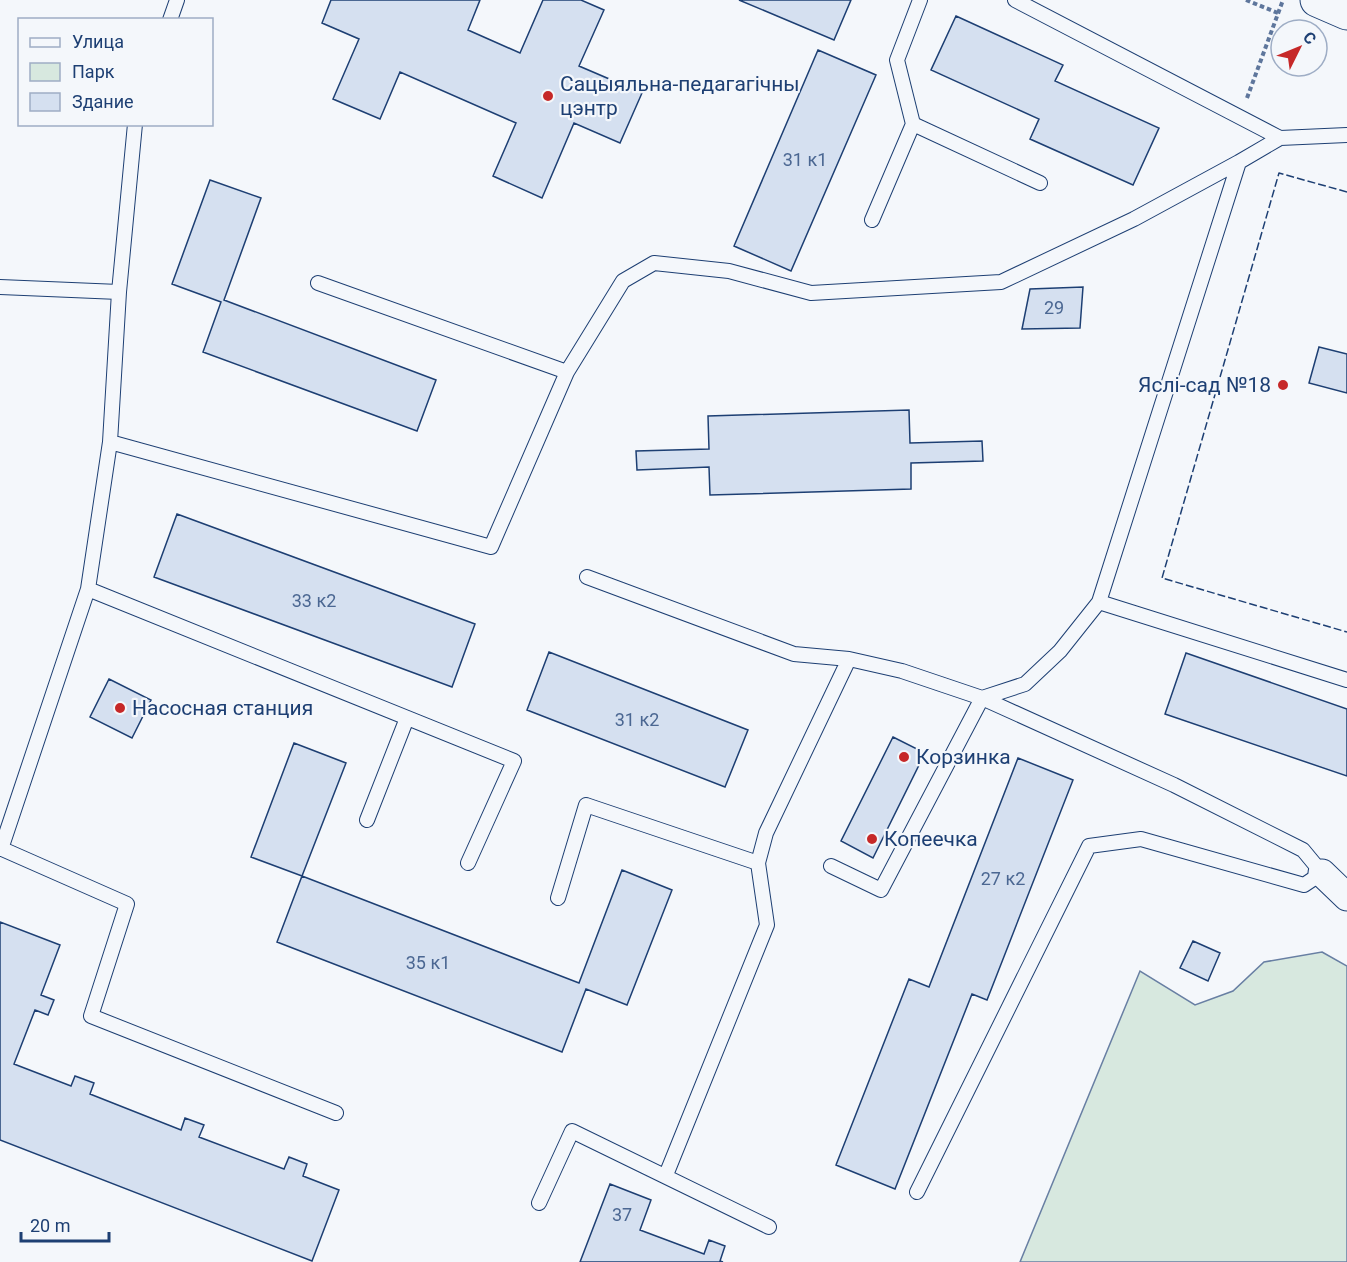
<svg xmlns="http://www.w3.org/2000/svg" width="1347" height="1262" font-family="Roboto,sans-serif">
  <rect width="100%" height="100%" fill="#f4f7fb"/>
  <!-- green -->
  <path fill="#d7e8df" stroke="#687fa3" stroke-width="1.5" d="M 1322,952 L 1347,966 L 1347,1262 L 1020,1262 L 1140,971 L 1195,1005 L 1233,991 L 1264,962 Z"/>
  <!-- building -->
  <path fill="#d5e0f0" stroke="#1d3f73" stroke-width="1.5" d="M 331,0 L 480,0 L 468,30 L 520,53 L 543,0 L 581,0 L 604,10 L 579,66 L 642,93 L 620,143 L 574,123 L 542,198 L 493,176 L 516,123 L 400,72 L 380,119 L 333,99 L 359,39 L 322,23 Z
    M 739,0 L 851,0 L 834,40 Z
    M 956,16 L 1063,65 L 1055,81 L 1159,128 L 1133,185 L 1030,139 L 1039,119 L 931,70 Z
    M 818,50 L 876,75 L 791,271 L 734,246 Z
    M 210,180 L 261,198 L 224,300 L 436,380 L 417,431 L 203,352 L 221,302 L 172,284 Z
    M 1083,287 L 1080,328 L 1022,329 L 1030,289 Z
    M 1319,347 L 1347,354 L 1347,393 L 1309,383 Z
    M 909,410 L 910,443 L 982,441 L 983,461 L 911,463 L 911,489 L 710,495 L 709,467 L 637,470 L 636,451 L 709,449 L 708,416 Z
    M 177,514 L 475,624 L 452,687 L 154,577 Z
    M 549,652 L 748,730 L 725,787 L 527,710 Z
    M 1186,653 L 1347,709 L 1347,776 L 1165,714 Z
    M 109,679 L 151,700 L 132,738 L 90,717 Z
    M 893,737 L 925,753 L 873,858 L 841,841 Z
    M 294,743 L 346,763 L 302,876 L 251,857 Z
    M 1018,758 L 1073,780 L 987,1000 L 972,994 L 895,1189 L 836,1165 L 909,979 L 929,987 Z
    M 622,870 L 672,890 L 627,1005 L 586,989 L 562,1052 L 277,942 L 302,876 L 579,983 Z
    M 0,922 L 60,945 L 41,995 L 54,1000 L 48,1015 L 35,1010 L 14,1064 L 71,1086 L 75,1076 L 94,1083 L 90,1094 L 181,1130 L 185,1118 L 204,1125 L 199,1137 L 284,1169 L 289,1157 L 307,1164 L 303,1176 L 339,1190 L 312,1261 L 0,1140 Z
    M 1193,941 L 1220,953 L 1208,981 L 1180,968 Z
    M 610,1184 L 651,1200 L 640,1230 L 704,1254 L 709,1240 L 725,1246 L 720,1261 L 723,1262 L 580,1262 Z"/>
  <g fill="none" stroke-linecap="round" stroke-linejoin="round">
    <defs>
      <path id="service" d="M 1015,0 L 1280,138
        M 170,20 L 177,0
        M 913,124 L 1040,183
        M 872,220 L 913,124 L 897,60 L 920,0
        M 318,283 L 567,372
        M 0,287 L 119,292
        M 110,442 L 491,547 L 567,372 L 623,281 L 654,263 L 729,271 L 811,293 L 1001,282 L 1134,219 L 1239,162
        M 587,577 L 794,654 L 849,659
        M 88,589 L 514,761 L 468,863
        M 1099,602 L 1347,680
        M 367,820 L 407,718
        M 0,848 L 127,904 L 91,1016 L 336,1113
        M 1,849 L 88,589 L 110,442 L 119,292 L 135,124
        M 831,866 L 881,890 L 982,698 L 1025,684 L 1060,651 L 1099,602 L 1239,162 L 1280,138 L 1347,135
        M 558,898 L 586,805 L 758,863
        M 666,1175 L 767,925 L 758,863 L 766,833 L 849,659 L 902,671 L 982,698 L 1174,785 L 1303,850 L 1322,873 L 1304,885 L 1141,839 L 1089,846 L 917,1192
        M 539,1203 L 572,1131 L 769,1227"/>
      <path id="minor" d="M 1322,873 L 1347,897"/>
      <path id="secondary" d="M 1317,0 L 1347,13"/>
    </defs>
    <!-- service casing -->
    <use href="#service" stroke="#1d3f73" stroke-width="16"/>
    <!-- minor casing -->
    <use href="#minor" stroke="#1d3f73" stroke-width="29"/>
    <!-- secondary casing -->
    <use href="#secondary" stroke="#1d3f73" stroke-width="35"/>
    <!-- path -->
    <path stroke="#5e769c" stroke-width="4" stroke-dasharray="4.5 3" stroke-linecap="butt" d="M 1246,0 L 1278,13
      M 1247,98 L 1283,0"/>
    <!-- service -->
    <use href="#service" stroke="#f4f7fb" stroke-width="14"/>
    <!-- minor -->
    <use href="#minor" stroke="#f4f7fb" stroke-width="27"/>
    <!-- secondary -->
    <use href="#secondary" stroke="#f4f7fb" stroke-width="33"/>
    <!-- fence -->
    <path stroke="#1d3f73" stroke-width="1.5" stroke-dasharray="8 3" stroke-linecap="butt" d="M 1347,192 L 1279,173 L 1162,578 L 1347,632"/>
  </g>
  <!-- markers -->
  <g fill="#c62828" stroke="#f4f7fb" stroke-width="2">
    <circle cx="548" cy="96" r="6"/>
    <circle cx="1283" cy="385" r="6"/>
    <circle cx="120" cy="708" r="6"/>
    <circle cx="904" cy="757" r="6"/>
    <circle cx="872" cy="839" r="6"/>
  </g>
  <g text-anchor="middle" stroke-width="4.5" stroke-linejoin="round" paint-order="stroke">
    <!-- number labels -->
    <g font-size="18" fill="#4b6792">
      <text x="805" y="166">31 к1</text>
      <text x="1054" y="314">29</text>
      <text x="314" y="607">33 к2</text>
      <text x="637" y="726">31 к2</text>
      <text x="1003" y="885">27 к2</text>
      <text x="428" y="969">35 к1</text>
      <text x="622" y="1221">37</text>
    </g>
    <!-- poi labels -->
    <g font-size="21" fill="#1d3f73" stroke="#f4f7fb" text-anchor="start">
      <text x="560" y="91">Сацыяльна-педагагічны<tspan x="560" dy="24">цэнтр</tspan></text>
      <text x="1271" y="392" text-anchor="end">Яслі-сад №18</text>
      <text x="132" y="715">Насосная станция</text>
      <text x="916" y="764">Корзинка</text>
      <text x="884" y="846">Копеечка</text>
    </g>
  </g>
  <!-- legend -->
  <rect x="18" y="18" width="195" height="108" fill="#f4f7fb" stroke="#9eadc5" stroke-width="1.5"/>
  <rect x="30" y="38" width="30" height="9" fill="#f4f7fb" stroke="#9eadc5" stroke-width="1.5"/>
  <text x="72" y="48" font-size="18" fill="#1d3f73">Улица</text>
  <rect x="30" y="63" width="30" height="18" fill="#d7e8df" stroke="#9eadc5" stroke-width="1.5"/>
  <text x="72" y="78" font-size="18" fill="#1d3f73">Парк</text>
  <rect x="30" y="93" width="30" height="18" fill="#d5e0f0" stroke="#9eadc5" stroke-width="1.5"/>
  <text x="72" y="108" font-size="18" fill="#1d3f73">Здание</text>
  <!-- north arrow -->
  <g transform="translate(1299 48) rotate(47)"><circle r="28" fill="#f4f7fb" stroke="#9eadc5" stroke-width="1.5"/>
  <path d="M0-4.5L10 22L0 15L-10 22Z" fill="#c62828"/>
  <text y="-9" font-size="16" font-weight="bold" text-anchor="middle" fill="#1d3f73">С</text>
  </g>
  <!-- scale -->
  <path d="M21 1232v9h88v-9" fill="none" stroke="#1d3f73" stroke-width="3"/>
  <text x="30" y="1232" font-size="18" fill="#1d3f73" stroke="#f4f7fb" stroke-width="4.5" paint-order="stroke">20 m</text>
</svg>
